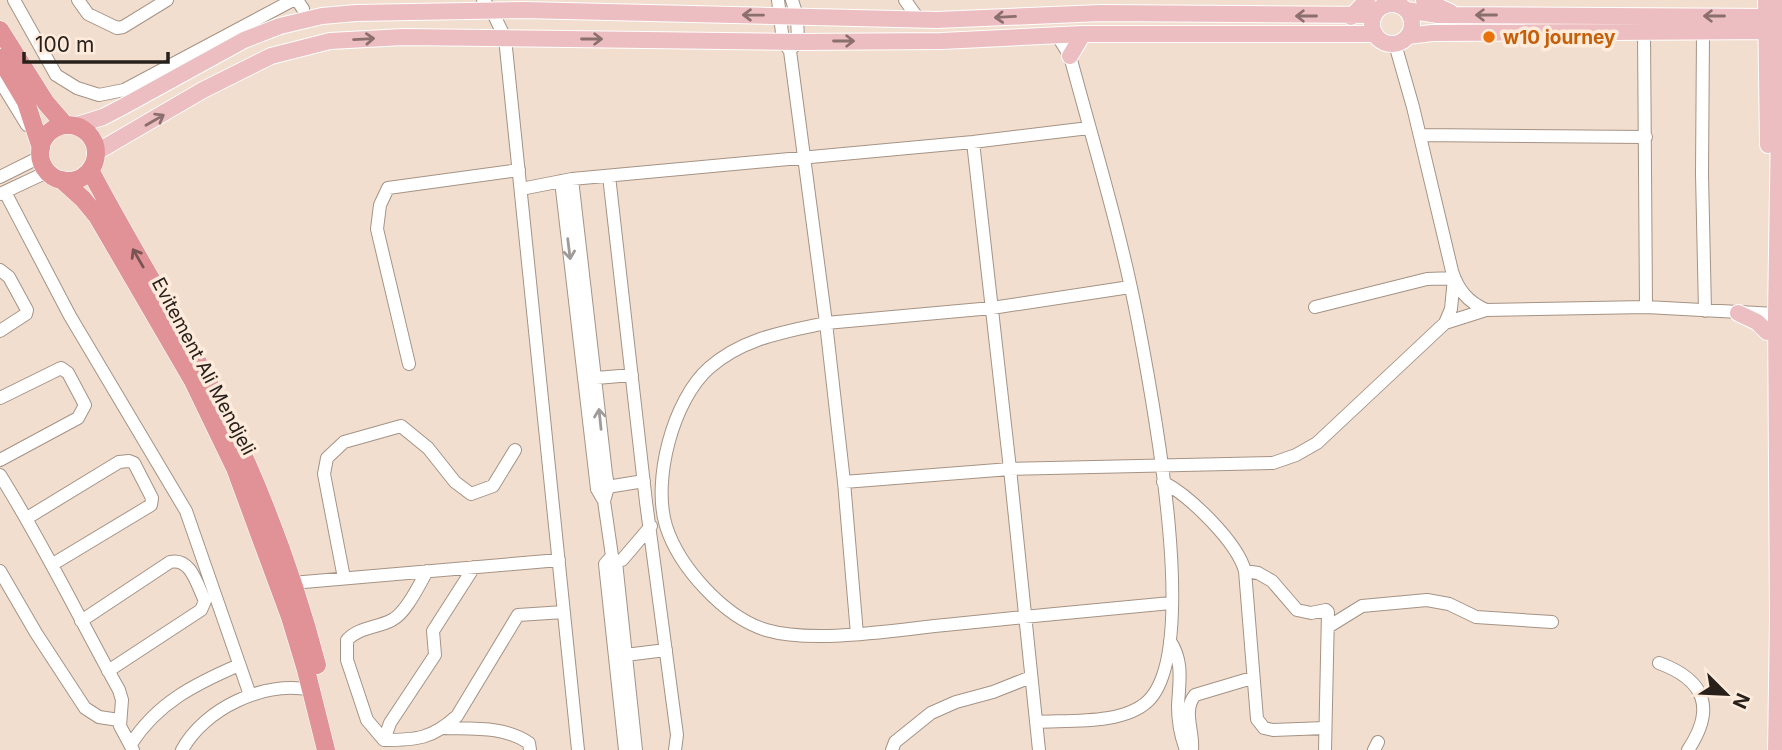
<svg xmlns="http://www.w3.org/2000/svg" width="1782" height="750" font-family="Inter,sans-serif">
  <rect width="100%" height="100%" fill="#f1decf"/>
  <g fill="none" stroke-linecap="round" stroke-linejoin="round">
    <defs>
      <path id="minor" d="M 14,0 L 56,75 L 77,88 L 99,95 L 124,90 L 293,0
        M 78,0 L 88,14 L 117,28 L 123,27 L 167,0
        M 297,0 L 303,9
        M 483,0 L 492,11 L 505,38 L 578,750
        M 778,0 L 783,41 L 790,51 L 826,323 C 784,332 743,338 709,368 C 673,400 652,480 666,526 C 679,567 724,617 766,630 C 814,644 894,630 945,625 C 1020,617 1096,610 1171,603
        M 905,0 L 919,20
        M 1644,33 L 1646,307
        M 1703,33 L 1702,174 L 1705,311
        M 1395,44 L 1413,107 L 1452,271 C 1458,290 1468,302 1486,310 L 1646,307 L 1776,314
        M 792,48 L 798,42 L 797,16 L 792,0
        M 0,81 L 27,125
        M 1420,135 L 1646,137
        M 973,142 L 1010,469 L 1039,750
        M 609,176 L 646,502 L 677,735 L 675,750
        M 0,177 L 40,157
        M 572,179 L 606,474 L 608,487 L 604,501 L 612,556 L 616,562 L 636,750
        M 561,181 L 597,489 L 604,501
        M 521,189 L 572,179 L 973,142 L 1089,128
        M 5,192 L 70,316 L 186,511 L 250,695
        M 0,194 L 47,172
        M 0,270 L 9,277 L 27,310 L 26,314 L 0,331
        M 1315,307 L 1427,279 L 1454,278 L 1451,309 L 1445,323
        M 409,364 L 377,229 L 380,205 L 388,188 L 519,170
        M 596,378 L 632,375
        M 0,398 L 61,368 L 68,373 L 85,405 L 78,418 L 0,460
        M 0,475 C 44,545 79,618 119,690 L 122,700 L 120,726 L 133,750
        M 844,482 L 1010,469 L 1273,463 L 1296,455 L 1317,443 L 1445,323 L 1486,310
        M 1163,482 C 1190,496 1237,542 1245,571 L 1257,719 L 1264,728 L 1273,730 L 1325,728
        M 601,488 L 644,481
        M 27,518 L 119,462 L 129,461 L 134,463 L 152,498 L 151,505 L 53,564
        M 612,556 L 605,564 L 625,750
        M 609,563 L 622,560 L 651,526
        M 0,571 L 36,633 L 85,708 L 99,717 L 119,720
        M 427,571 C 419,585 406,613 392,620 C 377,628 359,627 347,640 L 347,660 L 367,720 L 384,740 C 416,740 432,739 457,716 L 518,615 L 564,612
        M 1245,571 L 1258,573 L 1272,581 L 1297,610 L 1311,613 L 1326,610 L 1328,612 L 1325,750
        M 344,578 L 324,474 L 327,458 L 344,442 L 401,426 L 428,448 L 455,482 L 471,494 L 493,486 L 515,450
        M 292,583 L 559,560
        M 81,621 L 170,562 C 191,557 197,585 205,601 L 201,610 L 108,671
        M 1328,627 L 1362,606 L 1427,600 L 1449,604 L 1476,617 L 1552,622
        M 857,634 L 844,482 L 826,323 L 992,308 L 1130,287
        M 1170,641 C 1184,662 1179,683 1178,706 C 1178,720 1181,737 1186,750
        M 617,656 L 666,650
        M 1659,663 C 1705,680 1716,708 1688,750
        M 1036,722 C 1069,720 1123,725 1148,701 C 1202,649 1151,390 1137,317 C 1120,229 1093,142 1070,56 L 1057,35
        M 444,728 C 473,729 504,726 529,743 L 530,750
        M 384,740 L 390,723 L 435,655 L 433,631 L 474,567
        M 131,744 C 157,703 195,684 239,665
        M 182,750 C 204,709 264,680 311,690
        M 892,750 L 895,742 L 931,713 L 956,702 L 993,692 L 1031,677
        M 1192,750 C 1194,731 1182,711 1195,695 L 1252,678
        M 1374,750 L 1378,742"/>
      <path id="major" d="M 1424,0 L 1450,12
        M 1766,0 L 1768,145
        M1372 24a20 20 0 1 1 40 0a20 20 0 1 1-40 0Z
        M 1406,10 L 1438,15 L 1776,17
        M 1351,17 L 1367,0
        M 1408,36 L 1432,33 L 1776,31
        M 1070,56 L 1083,34
        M 74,126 L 103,117 L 124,106 L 244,40 L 280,26 L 322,16 L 356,13 L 524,10 L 937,20 L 1101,13 L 1374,15
        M 95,153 L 203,90 L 271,56 L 330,41 L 403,37 L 798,42 L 942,41 L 1083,34 L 1375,34
        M 1738,313 L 1757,322 L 1767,332
        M 1776,750 L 1778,618 L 1776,314 L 1781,0"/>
      <path id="highway" d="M 0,30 L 46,103 L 65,125
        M 0,58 L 26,102 L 41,148
        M40 153a28 28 0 1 1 56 0a28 28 0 1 1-56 0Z
        M 90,170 C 123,233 160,293 194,355 C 247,453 289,558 317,665
        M 62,180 L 83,199 L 97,216 L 193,381 L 235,468 L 290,617 L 306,670 L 326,750"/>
    </defs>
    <!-- minor casing -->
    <use href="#minor" stroke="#a59385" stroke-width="14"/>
    <!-- major casing -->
    <use href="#major" stroke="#fff" stroke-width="18"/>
    <!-- highway casing -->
    <use href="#highway" stroke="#fff" stroke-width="19"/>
    <!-- minor -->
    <use href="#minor" stroke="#fff" stroke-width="12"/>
    <!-- major -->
    <use href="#major" stroke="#edbec1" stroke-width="16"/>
    <!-- highway -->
    <use href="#highway" stroke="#e19297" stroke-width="18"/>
  </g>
  <!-- one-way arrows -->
  <defs><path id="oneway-shaft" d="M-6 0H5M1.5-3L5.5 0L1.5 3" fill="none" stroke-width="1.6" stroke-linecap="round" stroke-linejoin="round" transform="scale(1.75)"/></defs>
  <g stroke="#8a6f6e">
    <use href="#oneway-shaft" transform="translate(753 15) rotate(-179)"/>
    <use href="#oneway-shaft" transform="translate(1486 15) rotate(-180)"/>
    <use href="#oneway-shaft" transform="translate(1306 16) rotate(-180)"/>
    <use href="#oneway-shaft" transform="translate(1714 16) rotate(-180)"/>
    <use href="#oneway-shaft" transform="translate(1005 17) rotate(177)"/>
    <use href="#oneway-shaft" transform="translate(364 39) rotate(-3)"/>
    <use href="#oneway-shaft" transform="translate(592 39)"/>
    <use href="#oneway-shaft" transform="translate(844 41)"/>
    <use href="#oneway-shaft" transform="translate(155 120) rotate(-30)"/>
  </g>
  <g stroke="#9e9b98">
    <use href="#oneway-shaft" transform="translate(569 249) rotate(83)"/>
    <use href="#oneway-shaft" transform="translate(600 419) rotate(-96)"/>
  </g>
  <use stroke="#7b5353" href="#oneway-shaft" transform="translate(138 258) rotate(-120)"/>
  <!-- markers -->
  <circle fill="#e8710a" stroke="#ffebdc" stroke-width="2.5" cx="1489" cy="37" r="7"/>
  <g text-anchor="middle" stroke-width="7" stroke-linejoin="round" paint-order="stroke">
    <!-- food labels -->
    <g font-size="19" font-weight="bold" fill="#c56008" stroke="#ffebdc" text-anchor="start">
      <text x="1503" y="44">w10 journey</text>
    </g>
    <!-- street labels -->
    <g font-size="19" fill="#27201b" stroke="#ffebdc">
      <text transform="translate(204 366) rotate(62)" y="7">Evitement Ali Mendjeli</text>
    </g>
  </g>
  <!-- north arrow -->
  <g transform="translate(1726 694) rotate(114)" stroke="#ffebdc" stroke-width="5" paint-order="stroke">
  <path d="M0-5L12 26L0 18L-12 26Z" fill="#27201b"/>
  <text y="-10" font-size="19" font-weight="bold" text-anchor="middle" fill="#27201b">N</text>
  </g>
  <!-- scale -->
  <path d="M24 52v10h144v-10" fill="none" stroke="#27201b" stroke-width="3.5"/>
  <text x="35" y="52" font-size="21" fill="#27201b" stroke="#ffebdc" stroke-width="5" paint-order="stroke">100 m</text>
</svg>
